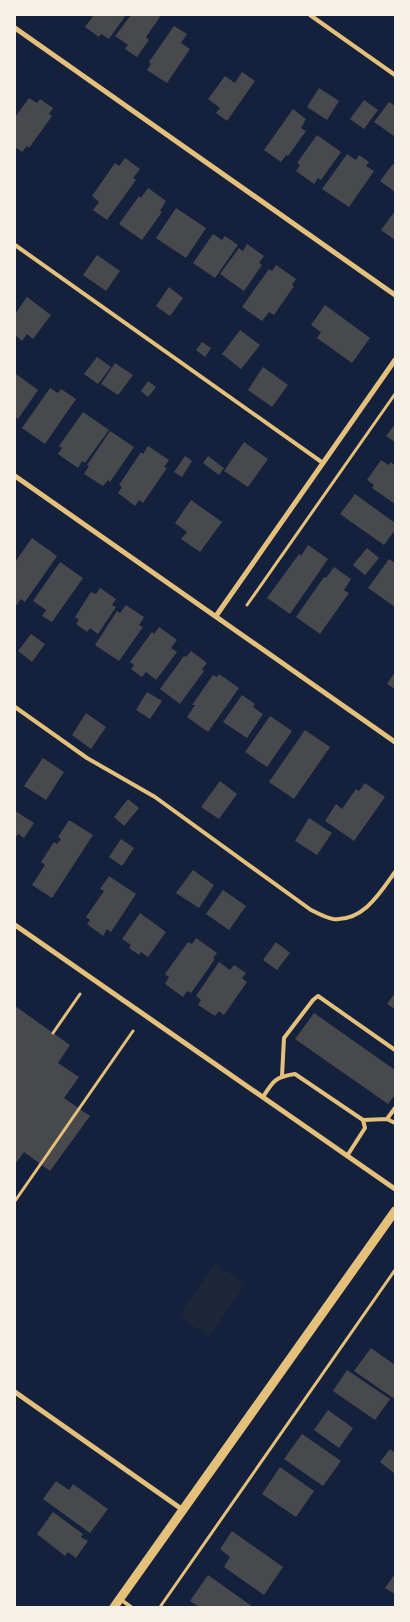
<svg xmlns="http://www.w3.org/2000/svg" width="410" height="1622" font-family="Mulish,sans-serif">
  <rect width="100%" height="100%" fill="#14213d"/>
  <!-- green -->
  <path fill="#1d2539" d="M 215,1263 L 245,1284 L 209,1337 L 179,1316 Z"/>
  <!-- building -->
  <path fill="#48494c" d="M 94,15 L 126,15 L 109,39 L 101,34 L 99,37 L 85,27 Z
    M 131,15 L 158,15 L 160,17 L 146,37 L 149,40 L 137,57 L 125,49 L 128,45 L 115,36 Z
    M 174,26 L 187,34 L 181,43 L 190,49 L 167,83 L 147,70 L 151,64 L 149,62 Z
    M 242,72 L 255,81 L 227,121 L 216,113 L 220,108 L 208,99 L 225,76 L 235,83 Z
    M 319,88 L 339,101 L 327,120 L 307,107 Z
    M 29,98 L 37,103 L 40,99 L 53,108 L 49,114 L 52,116 L 29,148 L 27,146 L 22,152 L 15,147 L 15,117 Z
    M 364,100 L 378,110 L 364,129 L 350,119 Z
    M 389,102 L 395,106 L 395,134 L 394,136 L 374,122 Z
    M 293,109 L 306,119 L 301,128 L 306,131 L 288,156 L 286,155 L 281,162 L 264,150 Z
    M 317,135 L 341,152 L 321,180 L 318,178 L 314,184 L 296,171 L 300,165 L 297,163 Z
    M 347,154 L 356,160 L 359,155 L 369,162 L 366,166 L 374,171 L 349,207 L 322,189 Z
    M 125,158 L 140,169 L 133,178 L 136,180 L 107,220 L 93,210 L 99,202 L 92,196 L 115,163 L 119,166 Z
    M 393,164 L 395,165 L 395,192 L 380,181 Z
    M 148,188 L 166,201 L 160,211 L 162,212 L 142,240 L 119,224 L 139,196 L 141,198 Z
    M 176,208 L 206,228 L 186,258 L 156,238 Z
    M 395,211 L 395,240 L 381,230 Z
    M 213,234 L 222,240 L 225,236 L 238,245 L 215,278 L 193,263 Z
    M 247,244 L 264,256 L 259,263 L 262,265 L 244,291 L 220,274 L 239,248 L 243,251 Z
    M 97,255 L 120,271 L 106,291 L 83,275 Z
    M 276,265 L 296,279 L 292,285 L 294,286 L 274,315 L 269,312 L 262,321 L 242,307 L 269,269 L 272,271 Z
    M 169,287 L 183,298 L 170,316 L 156,306 Z
    M 27,297 L 51,315 L 33,339 L 27,334 L 22,341 L 15,335 L 15,314 Z
    M 325,305 L 370,338 L 352,363 L 317,338 L 321,332 L 311,325 Z
    M 240,330 L 260,345 L 241,369 L 222,354 Z
    M 202,342 L 211,348 L 205,357 L 196,350 Z
    M 97,357 L 111,367 L 98,384 L 84,374 Z
    M 115,363 L 133,375 L 118,395 L 101,384 Z
    M 263,367 L 288,385 L 272,407 L 248,390 Z
    M 16,374 L 38,390 L 18,419 L 15,416 Z
    M 148,381 L 156,387 L 148,397 L 141,391 Z
    M 50,388 L 58,393 L 61,389 L 76,399 L 45,444 L 22,428 Z
    M 83,412 L 109,430 L 85,463 L 82,461 L 78,468 L 58,454 L 62,448 L 59,446 Z
    M 395,424 L 395,442 L 386,436 Z
    M 110,431 L 134,447 L 110,482 L 108,480 L 103,486 L 84,474 L 89,466 L 87,465 Z
    M 244,442 L 268,459 L 248,487 L 224,471 Z
    M 148,446 L 169,460 L 164,467 L 167,468 L 143,503 L 139,500 L 135,506 L 118,493 L 122,487 L 119,485 L 141,452 L 143,454 Z
    M 185,456 L 192,461 L 182,477 L 174,472 Z
    M 208,456 L 224,468 L 219,475 L 203,463 Z
    M 381,460 L 389,465 L 391,462 L 395,466 L 395,504 L 372,488 L 374,485 L 367,480 Z
    M 355,494 L 395,523 L 395,530 L 384,545 L 340,514 Z
    M 191,500 L 222,522 L 200,552 L 181,539 L 187,532 L 175,523 Z
    M 32,538 L 57,556 L 25,602 L 21,599 L 15,607 L 15,562 Z
    M 308,545 L 328,559 L 290,614 L 267,598 L 299,554 L 301,556 Z
    M 367,548 L 379,558 L 365,575 L 353,565 Z
    M 389,559 L 395,563 L 395,607 L 368,588 Z
    M 60,562 L 83,578 L 52,622 L 42,616 L 46,610 L 33,601 Z
    M 334,567 L 351,579 L 344,590 L 349,593 L 320,634 L 296,617 L 324,577 L 326,578 Z
    M 100,588 L 116,599 L 112,605 L 116,607 L 98,634 L 90,628 L 87,632 L 76,624 L 79,620 L 75,617 L 91,592 L 96,594 Z
    M 126,605 L 144,617 L 139,625 L 143,627 L 119,661 L 95,645 L 117,611 L 120,613 Z
    M 159,627 L 177,640 L 171,648 L 177,652 L 156,680 L 146,672 L 142,677 L 131,669 L 134,665 L 130,662 L 152,632 L 154,634 Z
    M 31,634 L 45,644 L 32,662 L 18,651 Z
    M 191,651 L 207,663 L 202,669 L 204,671 L 180,704 L 160,689 L 184,656 L 186,657 Z
    M 395,672 L 395,689 L 387,684 Z
    M 219,674 L 239,688 L 208,732 L 187,717 L 195,705 L 192,705 L 213,675 L 217,677 Z
    M 147,692 L 162,701 L 150,719 L 136,710 Z
    M 242,695 L 255,704 L 253,707 L 263,714 L 247,738 L 223,722 Z
    M 86,713 L 106,727 L 91,749 L 72,735 Z
    M 270,716 L 292,731 L 267,767 L 245,752 Z
    M 305,730 L 330,747 L 294,799 L 269,782 Z
    M 43,758 L 64,772 L 46,800 L 24,786 Z
    M 220,781 L 237,794 L 219,819 L 201,807 Z
    M 365,783 L 385,797 L 354,841 L 325,821 L 336,804 L 342,809 L 356,789 L 359,791 Z
    M 128,799 L 139,808 L 124,826 L 114,817 Z
    M 15,811 L 34,823 L 24,838 L 18,834 L 15,838 Z
    M 309,818 L 332,833 L 317,855 L 295,841 Z
    M 69,820 L 93,835 L 52,898 L 32,885 L 45,865 L 41,862 L 54,842 L 57,844 L 61,839 L 58,837 Z
    M 121,839 L 134,848 L 122,866 L 109,857 Z
    M 193,870 L 214,885 L 199,908 L 176,893 Z
    M 109,876 L 136,894 L 111,932 L 107,929 L 103,936 L 87,924 L 90,920 L 86,917 L 104,891 L 100,889 Z
    M 223,890 L 246,906 L 229,930 L 206,914 Z
    M 140,913 L 166,932 L 148,957 L 141,952 L 139,955 L 129,948 L 131,945 L 122,939 Z
    M 196,938 L 217,953 L 213,958 L 215,959 L 191,993 L 187,991 L 183,997 L 165,984 L 169,977 L 165,974 L 188,942 L 192,944 Z
    M 276,942 L 290,953 L 277,970 L 263,960 Z
    M 219,962 L 230,970 L 234,965 L 246,973 L 242,978 L 247,982 L 224,1015 L 219,1011 L 215,1016 L 198,1005 L 201,1000 L 196,996 Z
    M 395,993 L 395,1009 L 387,1004 Z
    M 15,1006 L 70,1045 L 58,1063 L 79,1077 L 64,1098 L 90,1116 L 50,1171 L 24,1152 L 15,1164 Z
    M 314,1013 L 395,1070 L 395,1095 L 388,1104 L 295,1039 Z
    M 371,1348 L 395,1365 L 395,1396 L 393,1398 L 354,1371 Z
    M 347,1370 L 390,1399 L 375,1420 L 333,1391 Z
    M 328,1410 L 353,1428 L 339,1448 L 314,1430 Z
    M 302,1434 L 341,1461 L 323,1486 L 284,1459 Z
    M 390,1449 L 395,1453 L 395,1474 L 380,1462 Z
    M 280,1467 L 314,1491 L 296,1517 L 262,1494 Z
    M 56,1481 L 69,1490 L 73,1484 L 108,1509 L 90,1533 L 43,1499 Z
    M 53,1512 L 83,1534 L 81,1537 L 88,1541 L 76,1558 L 68,1552 L 65,1556 L 37,1534 Z
    M 232,1531 L 283,1567 L 264,1595 L 224,1567 L 230,1557 L 220,1549 Z
    M 395,1574 L 395,1594 L 385,1588 Z
    M 208,1575 L 253,1607 L 199,1607 L 190,1601 Z"/>
  <g fill="none" stroke-linecap="round" stroke-linejoin="round">
    <!-- path -->
    <path stroke="#e5c07b" stroke-width="3" d="M 247,605 L 395,394
      M 53,1033 L 80,994
      M 15,1201 L 133,1031
      M 160,1607 L 395,1270"/>
    <!-- service -->
    <path stroke="#e5c07b" stroke-width="4" d="M 310,15 L 395,75
      M 15,245 L 323,463
      M 15,707 L 87,758 L 155,797 L 311,910 C 317,913 326,918 333,919 C 363,922 380,893 395,872
      M 282,1076 L 284,1038 L 313,1000 L 318,996 L 395,1050
      M 263,1097 C 273,1081 275,1077 295,1074 L 363,1120 L 365,1128 L 347,1156
      M 387,1119 L 395,1108
      M 363,1120 L 387,1119 L 395,1123
      M 120,1599 L 131,1607"/>
    <!-- minor -->
    <path stroke="#e5c07b" stroke-width="5" d="M 15,28 L 395,295
      M 15,476 L 395,742
      M 216,616 L 395,360
      M 15,925 L 395,1189
      M 15,1392 L 183,1510"/>
    <!-- tertiary -->
    <path stroke="#e5c07b" stroke-width="9" d="M 114,1607 L 395,1211"/>
  </g>
  <!-- border -->
  <rect width="410" height="1622" fill="none" stroke="#f6f1e7" stroke-width="32"/>
</svg>
